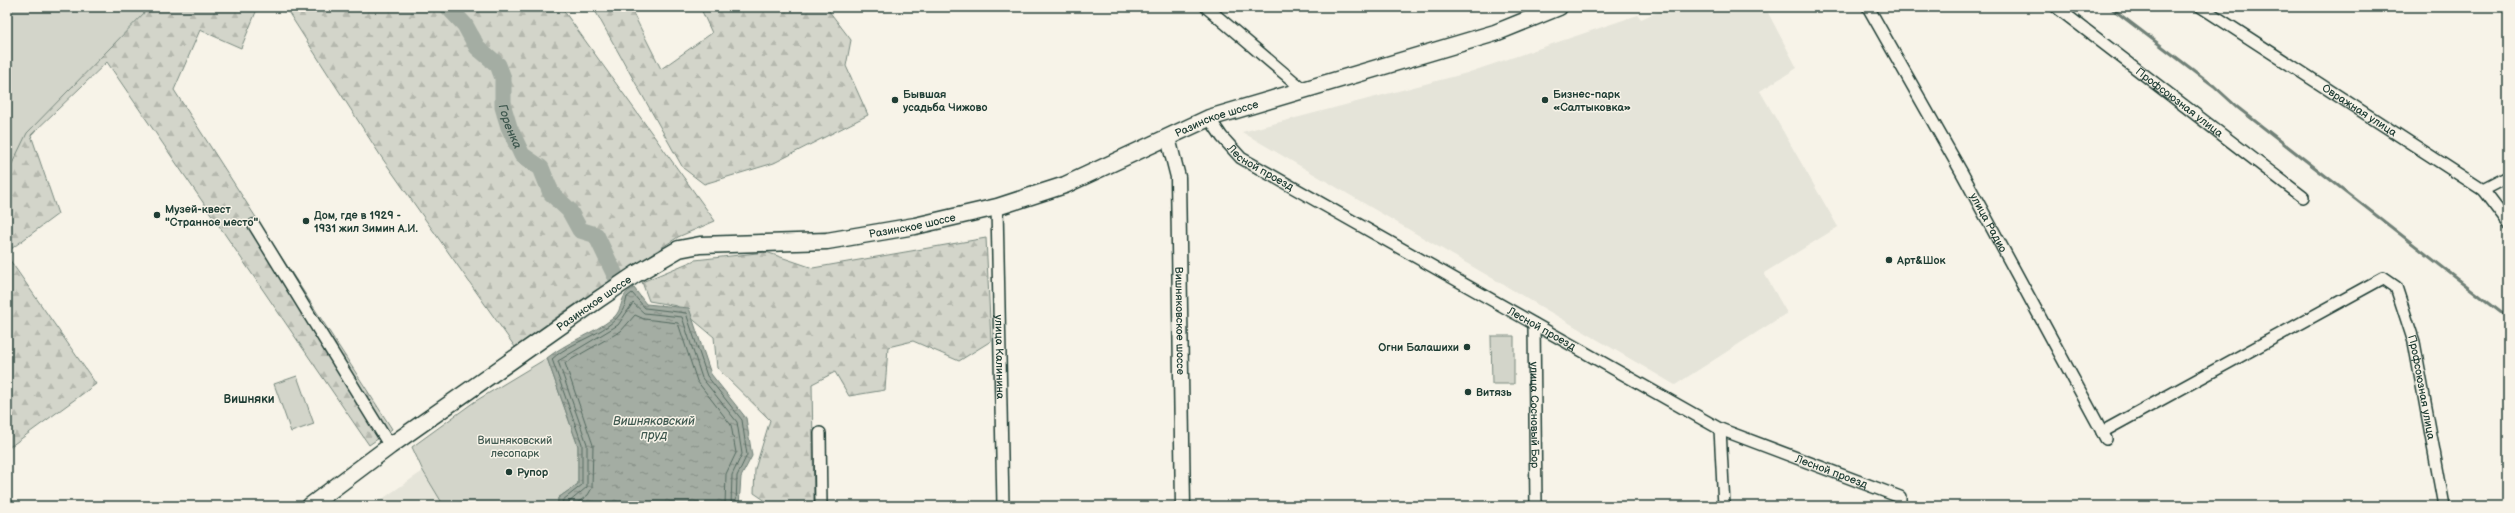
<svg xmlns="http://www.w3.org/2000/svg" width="2515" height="513" font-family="'Balsamiq Sans',sans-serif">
  <defs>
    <pattern id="forest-firs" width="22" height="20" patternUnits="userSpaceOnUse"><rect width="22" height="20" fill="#d3d5ca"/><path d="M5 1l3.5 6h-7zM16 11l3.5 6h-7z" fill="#b5b8ae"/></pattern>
    <pattern id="water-ripples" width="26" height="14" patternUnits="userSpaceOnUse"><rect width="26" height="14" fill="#a4ada3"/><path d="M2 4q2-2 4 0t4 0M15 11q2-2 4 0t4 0" fill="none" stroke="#858e86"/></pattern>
  </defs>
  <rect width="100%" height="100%" fill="#f7f3e8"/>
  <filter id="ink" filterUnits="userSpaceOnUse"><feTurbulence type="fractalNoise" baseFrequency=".025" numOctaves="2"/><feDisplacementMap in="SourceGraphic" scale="8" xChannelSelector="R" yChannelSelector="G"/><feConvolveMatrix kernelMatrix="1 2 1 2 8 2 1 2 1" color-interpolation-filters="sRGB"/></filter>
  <g filter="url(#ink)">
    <!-- built -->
    <path fill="#e5e4d9" d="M 1669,7 L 1765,7 L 1797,68 L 1760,91 L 1838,227 L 1764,273 L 1787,313 L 1675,385 L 1242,132 L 1467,73 L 1638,15 L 1641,19 Z
      M 423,471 L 444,506 L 372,506 Z"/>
    <!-- forest -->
    <path fill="url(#forest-firs)" stroke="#79897f" d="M 7,7 L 258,7 L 241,48 L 200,30 L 174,90 L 392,429 L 369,445 L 107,62 L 31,135 L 58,214 L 7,252 Z
      M 285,7 L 561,7 L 715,221 L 678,237 L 565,311 L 515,347 L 382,158 Z
      M 593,7 L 630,7 L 661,69 L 712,33 L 700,7 L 826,7 L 851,40 L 846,66 L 868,115 L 774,163 L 704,184 L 683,168 Z
      M 986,238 L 991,341 L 959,361 L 913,341 L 888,347 L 885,390 L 849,396 L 835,372 L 812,384 L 814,506 L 773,506 L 754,493 L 755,469 L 770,420 L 717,368 L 714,337 L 677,306 L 649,301 L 642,282 L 695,260 L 766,252 L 813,268 Z
      M 7,256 L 96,384 L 7,449 Z"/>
    <!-- park -->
    <path fill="#d3d5ca" stroke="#79897f" d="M 7,7 L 150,7 L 27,133 L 7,174 Z
      M 1491,336 L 1514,336 L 1514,384 L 1492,384 Z
      M 547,358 L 578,446 L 578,484 L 558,498 L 558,506 L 444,506 L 423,471 L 412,447 L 474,402 Z
      M 297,376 L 314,424 L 291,432 L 274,384 Z"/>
    <!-- water -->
    <path fill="url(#water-ripples)" stroke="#6f8077" d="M 634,288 L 646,304 L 689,308 L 711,374 L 746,418 L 752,456 L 741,477 L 739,506 L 558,506 L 558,498 L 578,484 L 578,446 L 547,358 C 567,342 592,334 612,319 C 625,309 618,294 634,288 Z"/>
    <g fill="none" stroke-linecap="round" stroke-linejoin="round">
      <!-- shore -->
      <path stroke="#546a60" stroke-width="1" d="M 562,506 L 563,500 L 582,485 L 582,444 L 552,359 C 576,337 622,332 627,297 L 632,293 L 645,308 L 686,313 L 707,376 L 742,420 L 747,455 L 737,476 L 736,506
        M 567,506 L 568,503 L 587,487 L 587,444 L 558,361 L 618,325 L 633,303 L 644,313 L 682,317 L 702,378 L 737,422 L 742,454 L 732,475 L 731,506
        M 573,506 L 588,495 L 592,488 L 593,445 L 565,363 L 621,331 L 635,315 L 644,319 L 678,323 L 697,381 L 731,425 L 736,453 L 726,474 L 725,506"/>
      <!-- stream -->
      <path stroke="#6f8077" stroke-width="3" d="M 2110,7 L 2214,86 L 2237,107 L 2508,318"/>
      <!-- river -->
      <path stroke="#a4ada3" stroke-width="17" id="s1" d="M 448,7 L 465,25 L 477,47 L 498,65 L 503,78 L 503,107 L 509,127 L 522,155 L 541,168 L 551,193 L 569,210 L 580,230 L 596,235 L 615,275"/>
      <defs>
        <g id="minor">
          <path d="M 1206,7 L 1305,91"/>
          <path id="s2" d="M 1868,7 L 1962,173 L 2106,439"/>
          <path id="s3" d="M 2056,7 L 2303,197"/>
          <path id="s4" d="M 2201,7 L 2483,190 L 2508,223"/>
          <path id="s5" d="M 1209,118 L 1222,137 L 1241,158 L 1720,429 L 1900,497 L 1900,506"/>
          <path d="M 2483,190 L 2508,177"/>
          <path id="s6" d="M 997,207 L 1003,506"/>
          <path d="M 254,225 L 390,446"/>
          <path id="s7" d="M 1534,324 L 1536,506"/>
          <path d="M 1720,429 L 1724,506"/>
          <path id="s8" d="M 2102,432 L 2383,278 L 2396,287 L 2414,342 L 2444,506"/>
          <path d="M 820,433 L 821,506"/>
        </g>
        <g id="tertiary">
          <path id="s9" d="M 1168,138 L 1178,177 L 1183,506"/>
        </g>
        <g id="secondary">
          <path id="s10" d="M 310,506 L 390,446 L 599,299 L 636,274 L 679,249 L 700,245 L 827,241 L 915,226 L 997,207 L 1065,185 L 1209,118 L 1495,33 L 1559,7"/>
        </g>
      </defs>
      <!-- minor casing -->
      <use href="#minor" stroke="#1f3d34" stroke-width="14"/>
      <!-- tertiary casing -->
      <use href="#tertiary" stroke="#1f3d34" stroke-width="17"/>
      <!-- secondary casing -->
      <use href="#secondary" stroke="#1f3d34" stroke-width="19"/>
      <!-- minor -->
      <use href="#minor" stroke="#f7f3e8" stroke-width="11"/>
      <!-- tertiary -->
      <use href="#tertiary" stroke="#f7f3e8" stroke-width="14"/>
      <!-- secondary -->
      <use href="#secondary" stroke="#f7f3e8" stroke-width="16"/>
    </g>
  </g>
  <!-- markers -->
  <g fill="#1f3d34" stroke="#f7f3e8" stroke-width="1.5">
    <circle cx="895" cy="100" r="4"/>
    <circle cx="1545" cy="100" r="4"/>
    <circle cx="157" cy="215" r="4"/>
    <circle cx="306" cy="221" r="4"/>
    <circle cx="1889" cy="260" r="4"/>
    <circle cx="1467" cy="347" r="4"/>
    <circle cx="1468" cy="392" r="4"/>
    <circle cx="509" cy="472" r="4"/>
  </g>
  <g text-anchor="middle" stroke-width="3" stroke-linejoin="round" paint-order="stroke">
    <!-- poi labels -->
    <g font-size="11" font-weight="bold" fill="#1f3d34" stroke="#f7f3e8" text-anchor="start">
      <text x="903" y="98">Бывшая<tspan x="903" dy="13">усадьба Чижово</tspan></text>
      <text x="1553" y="98">Бизнес-парк<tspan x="1553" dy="13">«Салтыковка»</tspan></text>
      <text x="165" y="213">Музей-квест<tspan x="165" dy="13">"Странное место"</tspan></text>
      <text x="314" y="219">Дом, где в 1929 -<tspan x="314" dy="13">1931 жил Зимин А.И.</tspan></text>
      <text x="1897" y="264">Арт&amp;Шок</text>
      <text x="1459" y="351" text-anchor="end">Огни Балашихи</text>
      <text x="1476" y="396">Витязь</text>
      <text x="517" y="476">Рупор</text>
    </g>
    <!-- street labels -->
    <g font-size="11" fill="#1f3d34" stroke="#f7f3e8">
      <text dy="4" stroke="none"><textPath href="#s3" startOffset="156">Профсоюзная улица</textPath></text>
      <text dy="4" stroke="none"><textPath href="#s4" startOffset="189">Овражная улица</textPath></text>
      <text dy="4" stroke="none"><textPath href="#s10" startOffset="1009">Разинское шоссе</textPath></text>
      <text dy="4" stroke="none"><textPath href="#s5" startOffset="73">Лесной проезд</textPath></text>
      <text dy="4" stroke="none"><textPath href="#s2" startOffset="247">улица Радио</textPath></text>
      <text dy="4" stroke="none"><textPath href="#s10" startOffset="685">Разинское шоссе</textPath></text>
      <text dy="4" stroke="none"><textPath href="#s10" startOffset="349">Разинское шоссе</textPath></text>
      <text dy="4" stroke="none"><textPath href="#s9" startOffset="184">Вишняковское шоссе</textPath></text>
      <text dy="4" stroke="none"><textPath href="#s5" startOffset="397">Лесной проезд</textPath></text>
      <text dy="4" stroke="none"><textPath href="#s6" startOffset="150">улица Калинина</textPath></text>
      <text dy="4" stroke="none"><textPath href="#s8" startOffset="440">Профсоюзная улица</textPath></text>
      <text dy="4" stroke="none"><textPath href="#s7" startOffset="91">улица Сосновый Бор</textPath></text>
      <text dy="4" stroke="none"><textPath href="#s5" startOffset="721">Лесной проезд</textPath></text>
    </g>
    <!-- park labels -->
    <g font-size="11" fill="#435b52" stroke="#f7f3e8">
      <text x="515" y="444">Вишняковский<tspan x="515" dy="13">лесопарк</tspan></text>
    </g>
    <!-- water labels -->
    <g font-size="12" font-style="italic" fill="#405950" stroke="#f7f3e8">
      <text dy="4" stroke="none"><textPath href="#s1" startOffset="141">Горенка</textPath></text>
      <text x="654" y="425">Вишняковский<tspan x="654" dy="14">пруд</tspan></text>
    </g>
    <!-- neighbourhood labels -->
    <g font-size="12" font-weight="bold" fill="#1f3d34" stroke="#f7f3e8">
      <text x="249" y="403">Вишняки</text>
    </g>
  </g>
  <!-- margin -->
  <rect width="2515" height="513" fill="none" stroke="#f7f3e8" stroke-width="24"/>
  <rect x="12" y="12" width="2491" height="489" fill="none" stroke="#1f3d34" stroke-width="1.5" filter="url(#ink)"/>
</svg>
